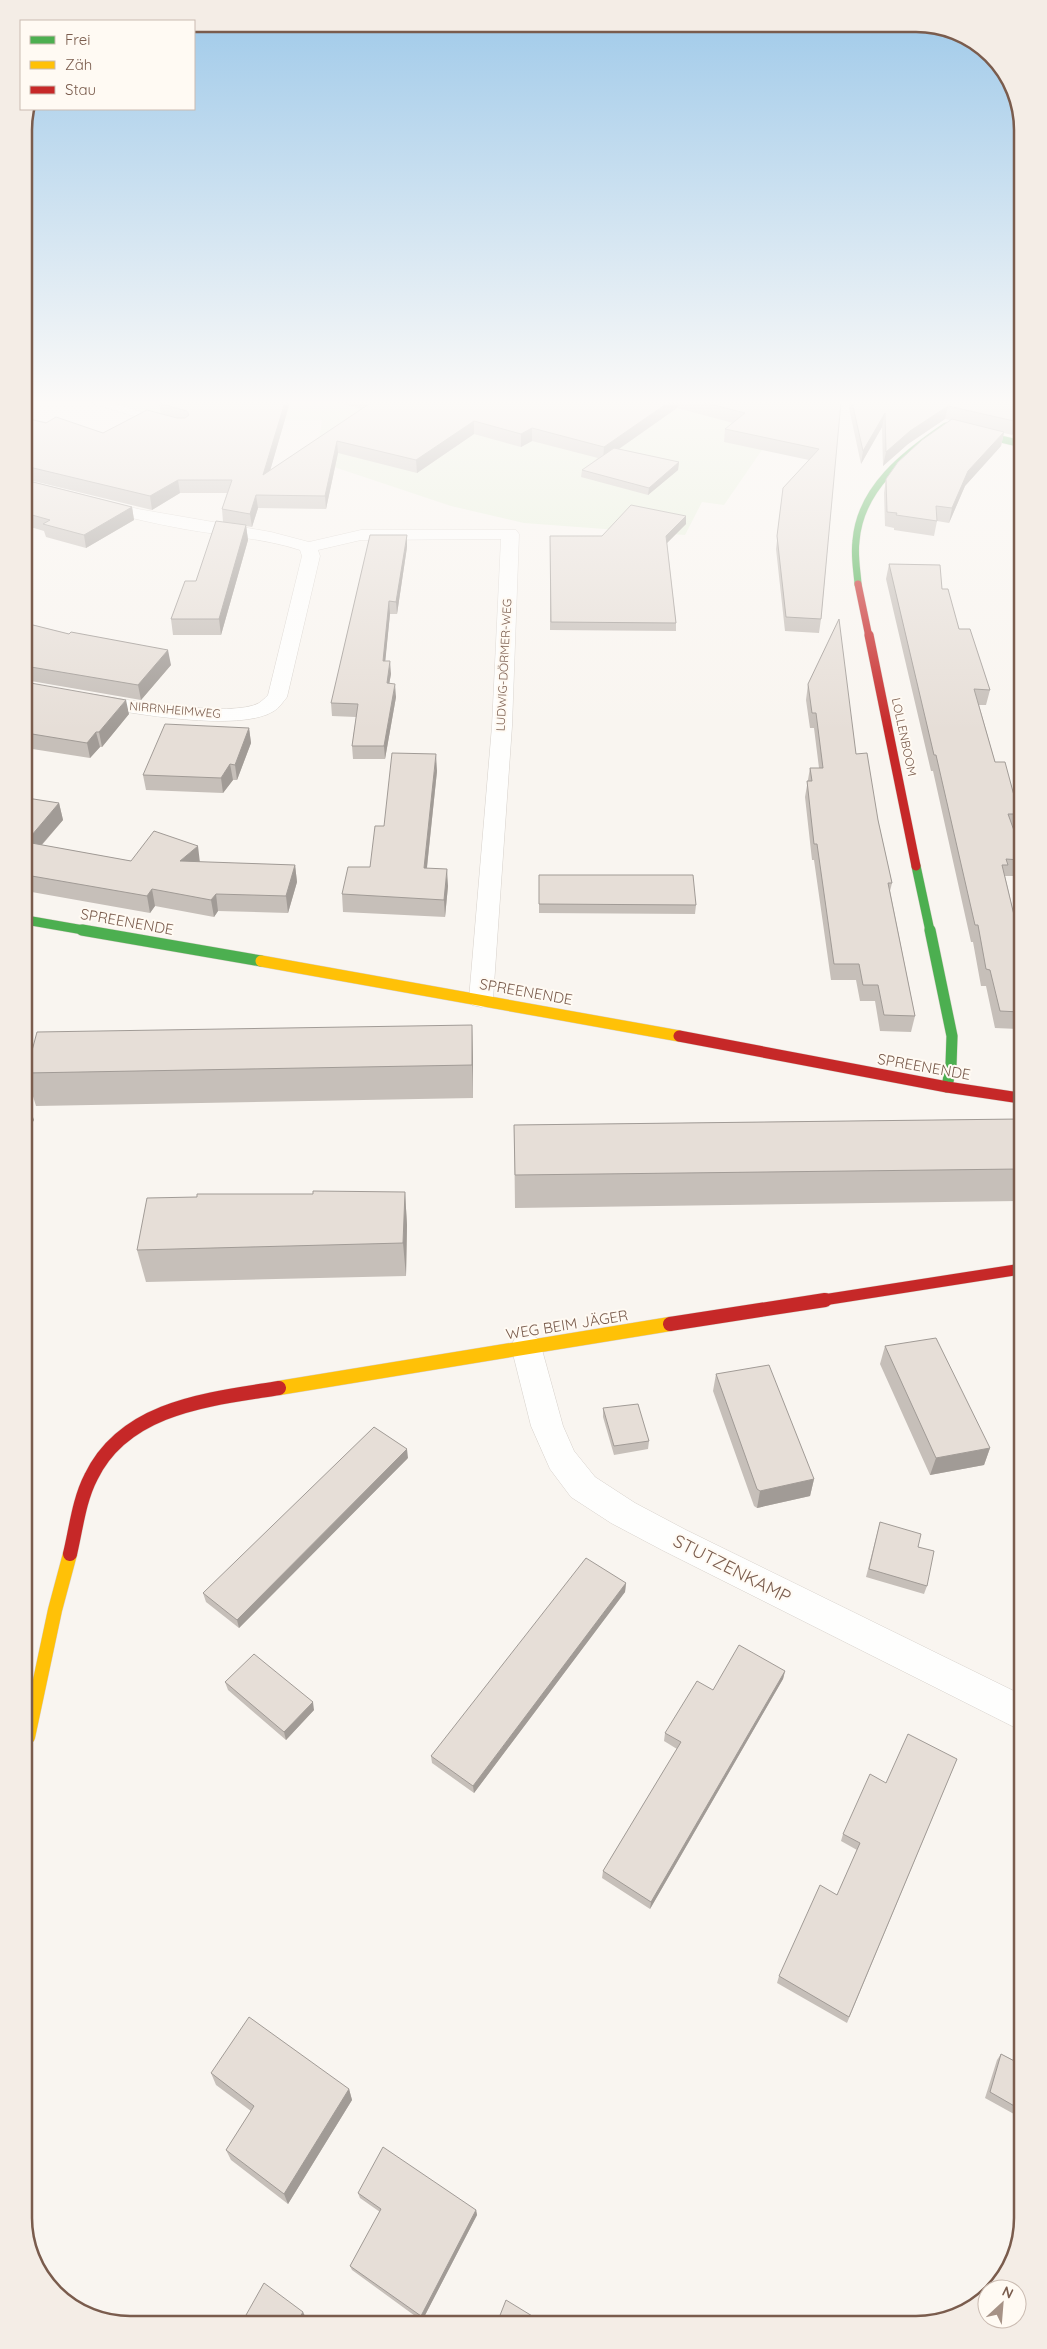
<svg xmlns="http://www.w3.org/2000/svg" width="1047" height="2349" font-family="Quicksand,sans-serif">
  <rect width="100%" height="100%" fill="#f9f5f0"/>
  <!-- green -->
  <path fill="#e7f0db" d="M 112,402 L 819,402 L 766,444 L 724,505 L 702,502 L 685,535 L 524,523 L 451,506 L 316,461 L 322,420 L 173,419 Z"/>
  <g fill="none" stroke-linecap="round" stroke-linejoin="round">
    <defs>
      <path id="lane" d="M 93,402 L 108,402 L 169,420 L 171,422 L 169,424 L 161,424 L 94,404 Z"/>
      <path id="street" d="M 25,480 L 138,509 L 271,532 L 309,542 L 361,530 L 516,530 L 519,534 L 512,726 L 493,999 L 490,1005 L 481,1007 L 472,1005 L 469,999 L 492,726 L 501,539 L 361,540 L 318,550 L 320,556 L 287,697 C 283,702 279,708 274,711 C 240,733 131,713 91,706 L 84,704 L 81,700 L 84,696 L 91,694 C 123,700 233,718 259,703 C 262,701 265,698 268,695 L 302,556 L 300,550 C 263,538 223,536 184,529 C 130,519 78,505 25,490 Z
        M 526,1334 L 537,1338 L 541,1346 L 563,1426 L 574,1451 L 595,1477 L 635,1503 L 686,1530 L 1022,1695 L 1022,1731 L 662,1550 L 611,1523 L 571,1497 L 550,1469 L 531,1426 L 511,1346 L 515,1338 Z"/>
      <path id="fast-far2" d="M 858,584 C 857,570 854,556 856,541 C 860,488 905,454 946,426 L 1018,443"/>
      <path id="fast-far1" d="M 916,866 L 930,931
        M 26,920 L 89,931"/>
      <path id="fast" d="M 82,930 L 261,961
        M 930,930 L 952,1036 L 951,1065 L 947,1087"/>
      <path id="slow-far1" d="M 261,961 L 679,1036"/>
      <path id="slow" d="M 279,1388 L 670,1324
        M 28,1737 L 55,1610 L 70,1554"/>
      <path id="jam-far3" d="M 858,584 L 869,637"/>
      <path id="jam-far2" d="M 869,635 L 916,866"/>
      <path id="jam-far1" d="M 679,1036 L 947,1087 L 1020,1098
        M 817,1301 L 1021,1269"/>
      <path id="jam" d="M 670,1324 L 825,1300
        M 70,1554 C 76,1529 79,1500 91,1477 C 125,1406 211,1399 279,1388"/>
    </defs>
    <!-- lane casing -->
    <use href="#lane" stroke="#d7d1cb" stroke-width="1"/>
    <!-- street casing -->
    <use href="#street" stroke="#d7d1cb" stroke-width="1"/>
    <!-- fast-far2 casing -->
    <use href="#fast-far2" stroke="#d9d2cb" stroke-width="8"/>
    <!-- fast-far1 casing -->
    <use href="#fast-far1" stroke="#d9d2cb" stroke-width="10"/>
    <!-- fast casing -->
    <use href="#fast" stroke="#d9d2cb" stroke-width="12"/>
    <!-- slow-far1 casing -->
    <use href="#slow-far1" stroke="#d9d2cb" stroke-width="12"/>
    <!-- slow casing -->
    <use href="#slow" stroke="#d9d2cb" stroke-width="15"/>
    <!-- jam-far3 casing -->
    <use href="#jam-far3" stroke="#d9d2cb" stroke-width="8"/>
    <!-- jam-far2 casing -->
    <use href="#jam-far2" stroke="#d9d2cb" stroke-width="10"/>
    <!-- jam-far1 casing -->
    <use href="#jam-far1" stroke="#d9d2cb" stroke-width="12"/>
    <!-- jam casing -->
    <use href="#jam" stroke="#d9d2cb" stroke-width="15"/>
    <!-- lane -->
    <use href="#lane" fill="#fefefd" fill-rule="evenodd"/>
    <!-- street -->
    <use href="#street" fill="#fefefd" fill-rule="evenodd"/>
    <!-- fast-far2 -->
    <use href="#fast-far2" stroke="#4caf50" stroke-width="7"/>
    <!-- fast-far1 -->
    <use href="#fast-far1" stroke="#4caf50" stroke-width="9"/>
    <!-- fast -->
    <use href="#fast" stroke="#4caf50" stroke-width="11"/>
    <!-- slow-far1 -->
    <use href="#slow-far1" stroke="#ffc107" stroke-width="11"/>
    <!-- slow -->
    <use href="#slow" stroke="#ffc107" stroke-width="14"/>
    <!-- jam-far3 -->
    <use href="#jam-far3" stroke="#c62828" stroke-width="7"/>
    <!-- jam-far2 -->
    <use href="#jam-far2" stroke="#c62828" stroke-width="9"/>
    <!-- jam-far1 -->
    <use href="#jam-far1" stroke="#c62828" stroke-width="11"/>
    <!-- jam -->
    <use href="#jam" stroke="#c62828" stroke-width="14"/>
  </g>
  <!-- wall -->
  <path fill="#c6bfb9" d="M 290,402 L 270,471 L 361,409 L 337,402 L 841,402 L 821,619 L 819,633 L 785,631 L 776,549 L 783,488 L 809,460 L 724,442 L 725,429 L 733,423 L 677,408 L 619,449 L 679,462 L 678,470 L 648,495 L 581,477 L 582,470 L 598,458 L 532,441 L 521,447 L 474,434 L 417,473 L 338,453 L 326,509 L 258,508 L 252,527 L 246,526 L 248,540 L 221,635 L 173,635 L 171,619 L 196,581 L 223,522 L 222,509 L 227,493 L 180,493 L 152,510 L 25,479 L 25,418 L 103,433 L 161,414 L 159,403 Z
    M 850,402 L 1018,402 L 1018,431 L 1016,430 L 1012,435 L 1004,433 L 1001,446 L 965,486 L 949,523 L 937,521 L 934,536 L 894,530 L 894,528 L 885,526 L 884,493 L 886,479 L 950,420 L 945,419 L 908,444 L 883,466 L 882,427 L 861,464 L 849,408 Z
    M 25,480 L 132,507 L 134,520 L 86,548 L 46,537 L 44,531 L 27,526 L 25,516 Z
    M 686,524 L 667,543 L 676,623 L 676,631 L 550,630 L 550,536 L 602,536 Z
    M 407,547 L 397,614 L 390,614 L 385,661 L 391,674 L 389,684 L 396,697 L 385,759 L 353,759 L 352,746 L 356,717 L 332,716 L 331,703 Z
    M 889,564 L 942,589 L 959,629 L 990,690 L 986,705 L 979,705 L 995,762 L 1019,814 L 1015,830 L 1014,830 L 1020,847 L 1020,876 L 1005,876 L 1020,940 L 1020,1029 L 995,1028 L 986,986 L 981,986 L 973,942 L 971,942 L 933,771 L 931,771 L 886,579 Z
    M 25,623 L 171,665 L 141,700 L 25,680 Z
    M 25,682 L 129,714 L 102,747 L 100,747 L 90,758 L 26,748 Z
    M 808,684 L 856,754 L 878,820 L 892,883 L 890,891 L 915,1016 L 911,1032 L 880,1031 L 875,1001 L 860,1001 L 856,980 L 831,980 L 814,860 L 812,860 L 805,797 L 810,768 L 819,768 L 814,728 L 810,728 L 806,700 Z
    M 249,728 L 251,743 L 237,780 L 233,780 L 223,793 L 146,790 L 143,775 Z
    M 437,771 L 427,868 L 448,886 L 445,917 L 343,912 L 342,894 L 370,867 L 384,826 Z
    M 26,799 L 59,803 L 63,820 L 42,845 L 131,861 L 200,862 L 295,865 L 297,882 L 288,913 L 218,911 L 214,917 L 155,906 L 150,913 L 26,891 Z
    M 539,875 L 696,905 L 695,914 L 539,913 Z
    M 472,1025 L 473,1098 L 36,1106 L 26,1074 L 26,1071 Z
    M 1020,1119 L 1020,1201 L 515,1208 L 514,1125 Z
    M 405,1192 L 407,1225 L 406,1276 L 146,1282 L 137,1250 L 313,1194 Z
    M 885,1346 L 990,1448 L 984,1465 L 930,1475 L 880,1364 Z
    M 716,1374 L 814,1479 L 810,1496 L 757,1508 L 754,1506 L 713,1391 Z
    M 603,1408 L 649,1441 L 648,1449 L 614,1455 L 603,1417 Z
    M 408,1458 L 239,1628 L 206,1602 L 203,1593 Z
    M 880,1522 L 918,1547 L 927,1586 L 924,1594 L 866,1577 Z
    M 626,1583 L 625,1592 L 474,1793 L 432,1763 L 431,1756 Z
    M 785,1671 L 783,1679 L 650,1909 L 602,1878 L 603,1871 L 677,1749 L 664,1741 L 665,1733 L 713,1690 Z
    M 225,1682 L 314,1710 L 286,1740 L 228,1690 Z
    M 957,1759 L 847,2023 L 777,1983 L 779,1976 L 837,1895 L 857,1850 L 841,1841 L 843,1834 L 886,1783 Z
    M 1023,1980 L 1023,2004 L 1016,2000 Z
    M 1023,2053 L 1023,2119 L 985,2098 L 997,2060 L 1001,2054 L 1019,2063 Z
    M 211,2073 L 349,2089 L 352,2100 L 288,2204 L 231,2160 L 226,2150 L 251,2111 L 216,2085 Z
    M 358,2193 L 476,2210 L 477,2215 L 422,2321 L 352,2270 L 350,2266 L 380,2212 L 360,2198 Z"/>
  <!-- shaded-wall -->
  <path fill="#a19b96" d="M 285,402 L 290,402 L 265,488 L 263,475 Z
    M 669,402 L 678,402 L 677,408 L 603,460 L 604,447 Z
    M 948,406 L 945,419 L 908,444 L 883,466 L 886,452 L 910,431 Z
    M 885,413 L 882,427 L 861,464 L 863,451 Z
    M 1018,417 L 1016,430 L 1012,435 L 1014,421 Z
    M 474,421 L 474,434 L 417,473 L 416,460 Z
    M 532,428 L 532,441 L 521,447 L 521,434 Z
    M 1004,432 L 1001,446 L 965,486 L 949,523 L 952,508 L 968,471 Z
    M 337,441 L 338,453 L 326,509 L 325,496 Z
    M 679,462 L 678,470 L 648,495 L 649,488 Z
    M 178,480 L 180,493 L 152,510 L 150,496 Z
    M 256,495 L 258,508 L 252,527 L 250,514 Z
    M 132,507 L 134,520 L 86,548 L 84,535 Z
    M 686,516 L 686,524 L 666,544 L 666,536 Z
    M 246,525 L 248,540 L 221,635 L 219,619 Z
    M 407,535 L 407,547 L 397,614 L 396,602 Z
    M 389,601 L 390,614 L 384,674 L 383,661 Z
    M 168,650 L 171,665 L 141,700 L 138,685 Z
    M 390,661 L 391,674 L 387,696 L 387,683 Z
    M 395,684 L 396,697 L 385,759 L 384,746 Z
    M 126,700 L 129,714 L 102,747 L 99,732 Z
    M 249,728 L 251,743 L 237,780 L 235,765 Z
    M 96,732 L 100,747 L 90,758 L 87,743 Z
    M 436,754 L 437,771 L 425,885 L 424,868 Z
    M 230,764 L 233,780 L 223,793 L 221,778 Z
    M 59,803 L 63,820 L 30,858 L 26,842 Z
    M 198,846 L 200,863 L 180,861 Z
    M 295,865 L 297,882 L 288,913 L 286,896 Z
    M 447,869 L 448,886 L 445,917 L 444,900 Z
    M 152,889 L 155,906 L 150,913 L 147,896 Z
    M 216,894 L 218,911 L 214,917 L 211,900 Z
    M 472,1025 L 473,1058 L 473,1098 L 472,1065 Z
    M 26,1096 L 34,1120 L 27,1133 Z
    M 405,1192 L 407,1225 L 406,1276 L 403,1243 Z
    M 990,1448 L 984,1465 L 930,1475 L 936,1458 Z
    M 407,1449 L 408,1458 L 239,1628 L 237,1620 Z
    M 814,1479 L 810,1496 L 757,1508 L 760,1491 Z
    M 626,1583 L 625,1592 L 474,1793 L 473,1786 Z
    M 785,1671 L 783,1679 L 650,1909 L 651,1902 Z
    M 313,1702 L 314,1710 L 286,1740 L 284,1732 Z
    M 349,2089 L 352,2100 L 288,2204 L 284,2194 Z
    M 476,2210 L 477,2215 L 422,2321 L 421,2316 Z
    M 303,2312 L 305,2316 L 301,2324 L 296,2324 Z"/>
  <!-- building -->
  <path fill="#e6ded7" stroke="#a19b96" d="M 161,402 L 285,402 L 263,475 L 372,402 L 669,402 L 604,447 L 532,428 L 521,434 L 474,421 L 416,460 L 337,441 L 325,496 L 256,495 L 250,514 L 222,509 L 232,480 L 178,480 L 150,496 L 25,466 L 25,418 L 46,423 L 56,417 L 103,433 L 147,410 L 177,418 L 185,418 L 189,415 L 187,411 L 159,403 Z
    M 702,402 L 841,402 L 821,619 L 786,617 L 777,536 L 783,488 L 819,449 L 725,429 L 745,413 Z
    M 852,402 L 879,402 L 884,403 L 884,402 L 1018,402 L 1018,417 L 1014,421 L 948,406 L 910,431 L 886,452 L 885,413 L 863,451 Z
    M 952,419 L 1004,432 L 968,471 L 952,508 L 936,506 L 937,521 L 896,515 L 897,513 L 887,512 L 886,479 L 898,462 L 922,440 Z
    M 614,448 L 679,462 L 649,488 L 582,470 Z
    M 25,480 L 132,507 L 84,535 L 43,524 L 50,520 L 25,513 L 25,512 L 29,504 L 25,501 Z
    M 631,505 L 686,516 L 666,536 L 676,623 L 551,622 L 550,536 L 602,536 Z
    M 216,521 L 246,525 L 219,619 L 171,619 L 185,581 L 196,581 Z
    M 370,535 L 407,535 L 396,602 L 389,601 L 383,661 L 390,661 L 387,683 L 395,684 L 384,746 L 352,746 L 358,704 L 331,703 Z
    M 889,564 L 940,565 L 942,589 L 948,589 L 959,629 L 970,629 L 990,690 L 974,689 L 995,762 L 1005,762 L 1019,814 L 1008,814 L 1020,847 L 1020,860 L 1006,859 L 1008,865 L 1002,865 L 1020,940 L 1020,1012 L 1000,1011 L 990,970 L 986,969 L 978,925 L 975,925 L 936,755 L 934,755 Z
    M 839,619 L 856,754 L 867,753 L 878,820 L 892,883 L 888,883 L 915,1016 L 884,1015 L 878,985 L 863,985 L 859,964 L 834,964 L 817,844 L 814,844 L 807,781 L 812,781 L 810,768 L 823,768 L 816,713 L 812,713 L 808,684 Z
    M 25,623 L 69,634 L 71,632 L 168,650 L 138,685 L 25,666 Z
    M 25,682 L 126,700 L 99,732 L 96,732 L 87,743 L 26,733 Z
    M 165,724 L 249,728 L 235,765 L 230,764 L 221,778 L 143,775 Z
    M 392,753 L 436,754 L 424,868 L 447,869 L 444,900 L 342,894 L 348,867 L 370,867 L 375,826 L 384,826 Z
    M 27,798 L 59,803 L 26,842 L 26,799 Z
    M 154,831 L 198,846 L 180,861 L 295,865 L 286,896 L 216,894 L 211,900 L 152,889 L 147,896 L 26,875 L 26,842 L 131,861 Z
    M 539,875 L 693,875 L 696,905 L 539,904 Z
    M 472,1025 L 472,1065 L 26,1073 L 37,1032 Z
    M 1020,1119 L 1020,1169 L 515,1175 L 514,1125 Z
    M 313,1191 L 405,1192 L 403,1243 L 137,1250 L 147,1198 L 197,1197 L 197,1194 L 313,1194 Z
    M 936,1338 L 990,1448 L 936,1458 L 885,1346 Z
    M 769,1365 L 814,1479 L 760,1491 L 757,1489 L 716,1374 Z
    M 638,1404 L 649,1441 L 614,1446 L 603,1408 Z
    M 374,1427 L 407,1449 L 237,1620 L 203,1593 Z
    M 880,1522 L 921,1534 L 918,1547 L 934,1551 L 927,1586 L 869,1569 Z
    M 586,1558 L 626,1583 L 473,1786 L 431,1756 Z
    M 739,1645 L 785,1671 L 651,1902 L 603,1871 L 681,1742 L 665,1733 L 697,1681 L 713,1690 Z
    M 254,1654 L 313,1702 L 284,1732 L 225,1682 Z
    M 908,1734 L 957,1759 L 849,2017 L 779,1976 L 820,1885 L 837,1895 L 860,1843 L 843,1834 L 870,1774 L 886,1783 Z
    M 1023,1987 L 1023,1995 L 1020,1994 Z
    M 249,2017 L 349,2089 L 284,2194 L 226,2150 L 254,2106 L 211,2073 Z
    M 1001,2054 L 1022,2065 L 1023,2061 L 1023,2111 L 990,2092 Z
    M 383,2147 L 476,2210 L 421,2316 L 350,2266 L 381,2209 L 358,2193 Z
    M 264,2283 L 303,2312 L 296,2324 L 241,2324 Z
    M 506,2300 L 542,2322 L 497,2323 Z"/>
  <!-- sky -->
  <linearGradient id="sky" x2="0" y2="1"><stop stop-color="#9ec9e9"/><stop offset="0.55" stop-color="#fcfaf8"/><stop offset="1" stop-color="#fcfaf8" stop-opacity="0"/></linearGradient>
  <rect width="1047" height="731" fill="url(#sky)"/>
  <g text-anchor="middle" stroke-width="4" stroke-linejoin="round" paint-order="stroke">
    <!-- far-street labels -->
    <g font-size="12" fill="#7a5c4d" stroke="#fffaf3">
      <text transform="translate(504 665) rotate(-87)" y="4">LUDWIG-DÖRMER-WEG</text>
      <text transform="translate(175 710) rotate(5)" y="4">NIRRNHEIMWEG</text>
      <text transform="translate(904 737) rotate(78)" y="4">LOLLENBOOM</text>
    </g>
    <!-- street labels -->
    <g font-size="15" fill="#7a5c4d" stroke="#fffaf3">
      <text transform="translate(127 922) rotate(10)" y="5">SPREENENDE</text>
      <text transform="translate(526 992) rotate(10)" y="5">SPREENENDE</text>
      <text transform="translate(924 1067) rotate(10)" y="5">SPREENENDE</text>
      <text transform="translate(567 1325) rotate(-9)" y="5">WEG BEIM JÄGER</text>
    </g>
    <!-- near-street labels -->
    <g font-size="18" fill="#7a5c4d" stroke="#fffaf3">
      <text transform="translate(732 1569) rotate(27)" y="6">STUTZENKAMP</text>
    </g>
  </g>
  <!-- crop -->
  <path d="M0 0H1047V2349H0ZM130 32H916A98 98 0 0 1 1014 130V2218A98 98 0 0 1 916 2316H130A98 98 0 0 1 32 2218V130A98 98 0 0 1 130 32Z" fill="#f4ede6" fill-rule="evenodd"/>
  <path fill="none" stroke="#7a5c4d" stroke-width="2.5" d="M130 32H916A98 98 0 0 1 1014 130V2218A98 98 0 0 1 916 2316H130A98 98 0 0 1 32 2218V130A98 98 0 0 1 130 32Z"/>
  <!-- legend -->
  <rect x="20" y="20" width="175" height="90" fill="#fffaf3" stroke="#cabbb1"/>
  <rect x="30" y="36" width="25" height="8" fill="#4caf50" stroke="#cabbb1"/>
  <text x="65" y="45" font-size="15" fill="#7a5c4d">Frei</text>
  <rect x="30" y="61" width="25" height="8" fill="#ffc107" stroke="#cabbb1"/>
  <text x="65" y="70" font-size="15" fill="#7a5c4d">Zäh</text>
  <rect x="30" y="86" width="25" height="8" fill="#c62828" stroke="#cabbb1"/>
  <text x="65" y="95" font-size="15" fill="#7a5c4d">Stau</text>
  <!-- north arrow -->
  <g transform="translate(1002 2304) rotate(26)"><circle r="24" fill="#fffaf3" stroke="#cabbb1"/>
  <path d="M0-4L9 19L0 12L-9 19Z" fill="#a69286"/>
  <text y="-8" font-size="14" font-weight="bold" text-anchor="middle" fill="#7a5c4d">N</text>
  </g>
</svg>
